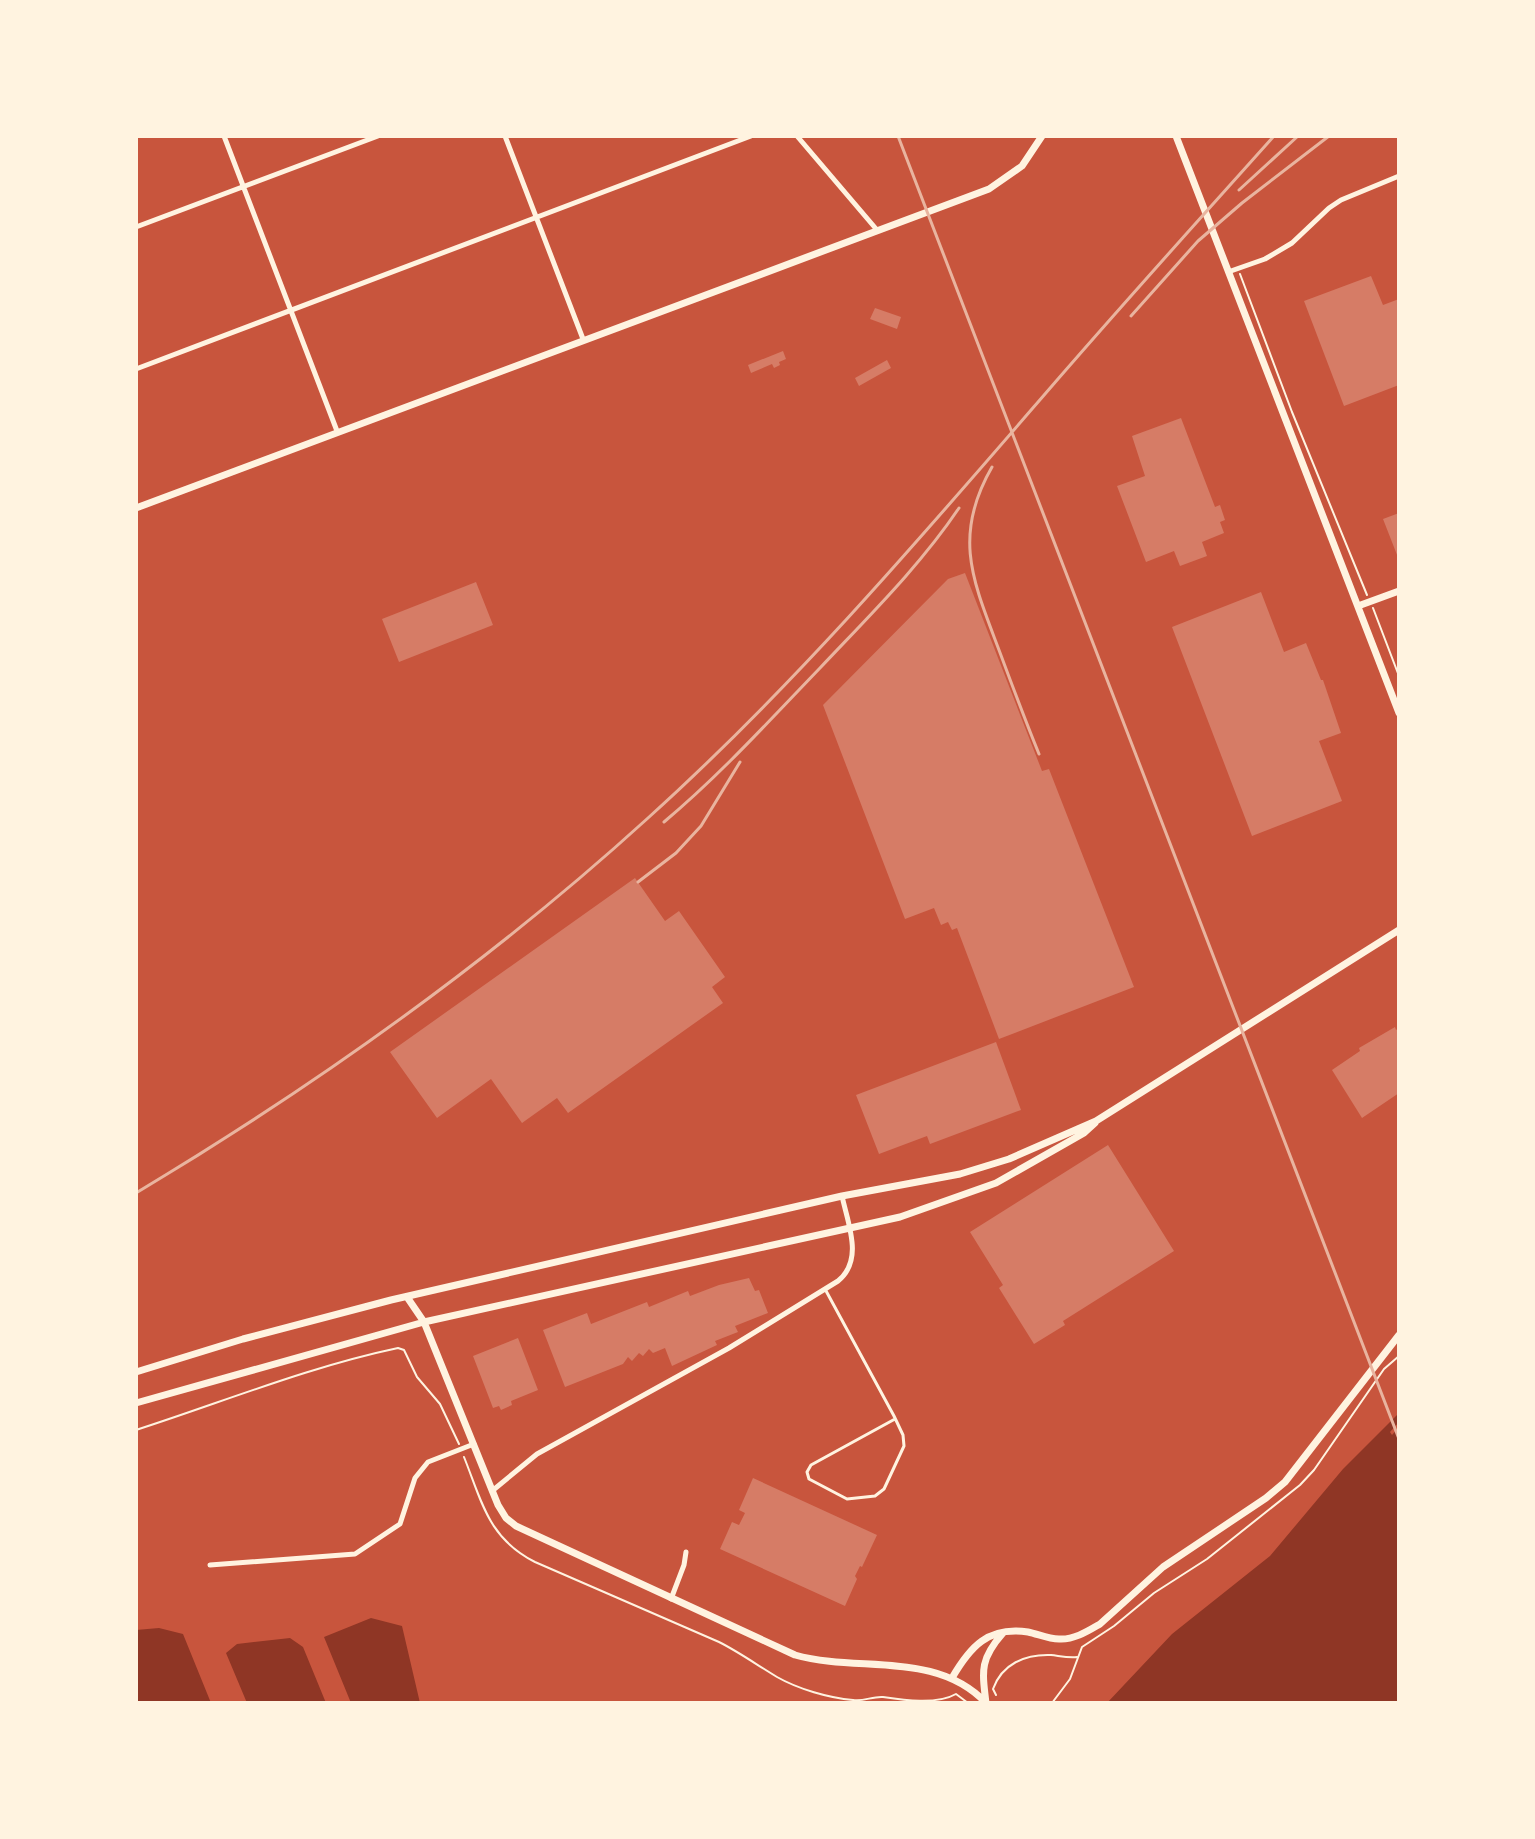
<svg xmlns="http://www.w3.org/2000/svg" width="1535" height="1839" font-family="'Exo 2',sans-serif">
  <rect width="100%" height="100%" fill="#c8553d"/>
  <!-- water -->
  <path fill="#8f3625" d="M 1399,1413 L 1399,1422 L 1390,1432 L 1392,1435 L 1399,1427 L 1399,1703 L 1107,1703 L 1172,1634 L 1270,1556 L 1343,1469 Z
    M 371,1618 L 402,1626 L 420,1703 L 351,1703 L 324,1637 Z
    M 159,1628 L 183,1634 L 211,1703 L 136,1703 L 136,1630 Z
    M 290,1638 L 303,1647 L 326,1703 L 247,1703 L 226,1653 L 237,1644 Z"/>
  <!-- building -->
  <path fill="#d67c66" d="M 1371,276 L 1383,305 L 1399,299 L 1399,385 L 1344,406 L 1304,301 Z
    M 875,308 L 901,317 L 897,329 L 870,319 Z
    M 783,351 L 786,359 L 779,362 L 780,365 L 774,368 L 772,364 L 751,373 L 748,365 Z
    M 887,360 L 891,368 L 859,386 L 855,378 Z
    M 1181,418 L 1215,507 L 1220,505 L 1225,520 L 1220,522 L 1224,533 L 1202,542 L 1207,556 L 1180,566 L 1174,551 L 1146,562 L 1117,486 L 1145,476 L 1132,436 Z
    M 1399,513 L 1399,560 L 1383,519 Z
    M 965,573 L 1042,771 L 1049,769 L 1134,987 L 999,1039 L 957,928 L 952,930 L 948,922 L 941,925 L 934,908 L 905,919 L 823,705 L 948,579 Z
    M 476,582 L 493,625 L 399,662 L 382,619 Z
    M 1261,592 L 1284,652 L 1306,643 L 1321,680 L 1323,680 L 1341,733 L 1319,741 L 1342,801 L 1252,836 L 1172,627 Z
    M 635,878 L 665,921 L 679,911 L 725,977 L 712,987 L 723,1003 L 568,1113 L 557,1098 L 522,1123 L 491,1079 L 437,1118 L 390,1052 Z
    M 1395,1027 L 1396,1030 L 1399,1028 L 1399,1093 L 1362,1118 L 1332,1070 L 1360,1051 L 1359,1048 Z
    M 996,1042 L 1021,1110 L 930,1144 L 927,1136 L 879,1154 L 856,1095 Z
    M 1108,1145 L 1174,1251 L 1063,1321 L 1065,1325 L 1034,1344 L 999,1288 L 1003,1285 L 970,1232 Z
    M 749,1278 L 755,1291 L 759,1290 L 768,1313 L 735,1326 L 738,1332 L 715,1341 L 717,1345 L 672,1366 L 665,1348 L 653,1353 L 649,1349 L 643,1356 L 639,1353 L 632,1361 L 628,1357 L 623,1364 L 565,1387 L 543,1330 L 587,1313 L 591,1324 L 647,1302 L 649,1307 L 688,1291 L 690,1296 L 719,1285 Z
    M 518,1338 L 538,1390 L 511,1401 L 512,1405 L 501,1410 L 499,1406 L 493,1408 L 473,1356 Z
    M 753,1478 L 877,1535 L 862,1567 L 860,1566 L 855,1576 L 857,1579 L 845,1606 L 720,1549 L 732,1522 L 739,1525 L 745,1513 L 739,1510 Z"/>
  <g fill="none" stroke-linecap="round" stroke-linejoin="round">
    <!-- path -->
    <path stroke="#fff3e0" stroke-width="2" d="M 1240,274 L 1292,412 L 1367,595
      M 1373,608 L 1399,676
      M 136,1430 C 223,1402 308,1367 398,1348 L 404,1350 L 417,1377 L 440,1404 L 459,1444
      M 464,1457 C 482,1502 488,1538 535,1562 L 719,1642 C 739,1652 757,1665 777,1677 C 798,1689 829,1698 853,1700 C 863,1702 873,1696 883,1697 C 903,1700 937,1705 956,1694 L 968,1703
      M 996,1695 L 993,1689 C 1002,1664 1025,1654 1051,1655 C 1060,1656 1068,1658 1077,1657
      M 1052,1703 L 1070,1679 L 1082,1647 L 1114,1626 L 1154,1593 L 1207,1559 L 1300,1485 L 1314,1470 L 1384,1369 L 1399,1356"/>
    <!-- service -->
    <path stroke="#fff3e0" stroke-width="3" d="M 825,1289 L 894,1416 L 903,1435 L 904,1446 L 884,1489 L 875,1496 L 847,1499 L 809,1479 L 807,1472 L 811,1465 L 895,1419"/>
    <!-- minor -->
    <path stroke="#fff3e0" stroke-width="5" d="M 224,136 L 337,431
      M 505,136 L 583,339
      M 797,136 L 877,230
      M 136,227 L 378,136
      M 1228,272 L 1265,259 L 1292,243 L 1329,208 L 1341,200 L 1399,176
      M 136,369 L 751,136
      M 492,1491 L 537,1454 L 729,1348 L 838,1281 C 864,1260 848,1224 842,1196
      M 210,1565 L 355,1554 L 400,1524 L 415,1478 L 428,1462 L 474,1444
      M 671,1599 L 684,1565 L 686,1552"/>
    <!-- tertiary -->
    <path stroke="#fff3e0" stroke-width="7" d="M 1176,136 L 1399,713
      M 136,508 L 989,189 L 1022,166 L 1042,136
      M 1358,606 L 1399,591
      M 407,1297 L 424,1322 L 498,1505 L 506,1518 L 516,1526 L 795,1655 C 858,1673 936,1650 986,1703
      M 136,1372 L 243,1339 L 391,1300 L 842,1196 L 960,1174 L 1009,1159 L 1096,1121 L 1399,930
      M 136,1403 L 424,1322 L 900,1217 L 996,1183 L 1084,1133 L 1095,1123
      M 952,1678 C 970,1647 988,1626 1028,1632 C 1038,1634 1048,1639 1059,1639 C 1074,1640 1088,1631 1100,1624 L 1163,1567 L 1266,1498 L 1285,1482 L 1399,1335
      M 986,1703 C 982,1670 980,1659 1003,1633"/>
    <!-- rail -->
    <path stroke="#e9b49f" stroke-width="3" d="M 898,136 L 1399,1439
      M 1239,190 L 1298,136
      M 1131,316 L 1198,241 L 1242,203 L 1329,136
      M 992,467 C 952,536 973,581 999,650 C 1012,685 1025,720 1039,754
      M 664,822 C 720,775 769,721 820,668 C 868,617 920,566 959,508
      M 638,882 L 676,853 L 701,826 L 740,762
      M 136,1193 C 318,1084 491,961 648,818 C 792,688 918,541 1045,394 C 1120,307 1197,222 1274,136"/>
  </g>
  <!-- border -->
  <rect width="1535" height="1839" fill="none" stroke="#fff3e0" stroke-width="276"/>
</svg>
